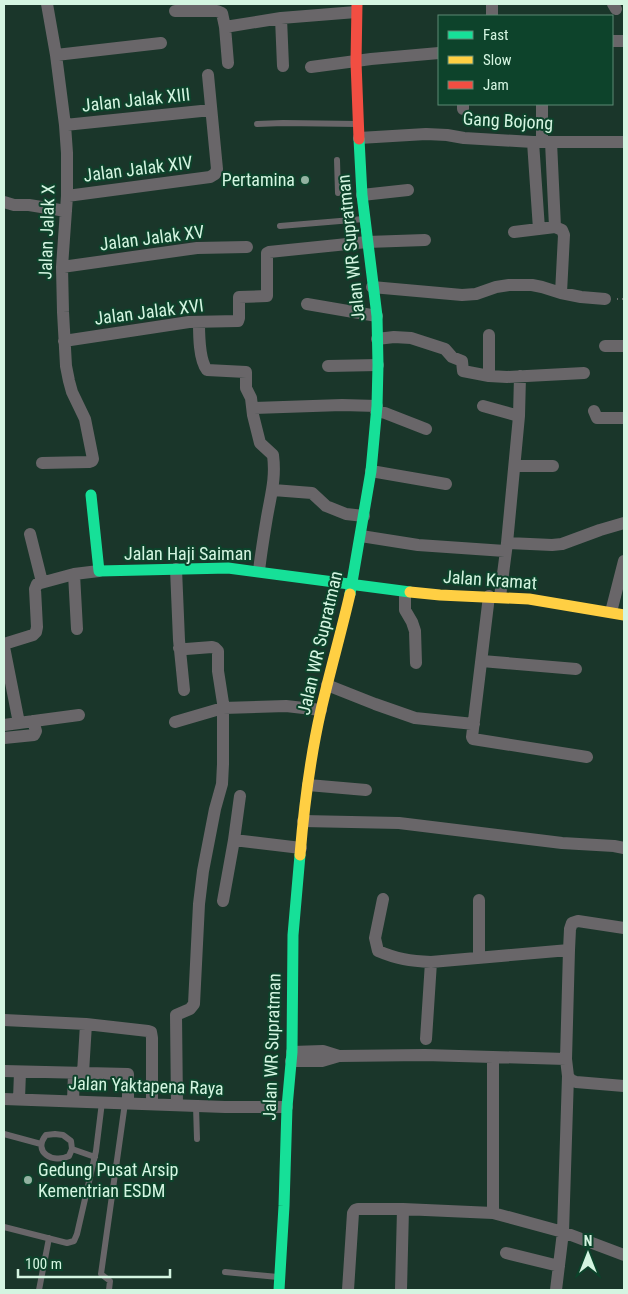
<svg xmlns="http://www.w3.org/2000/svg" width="628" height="1294" font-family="'Roboto Condensed',sans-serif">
  <rect width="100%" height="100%" fill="#1a362a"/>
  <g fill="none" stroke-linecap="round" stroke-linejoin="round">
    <!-- path -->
    <path stroke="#666c6a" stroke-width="2" stroke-dasharray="1 4" stroke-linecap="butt" d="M 617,299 L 624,299"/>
    <!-- lane -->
    <path stroke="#696669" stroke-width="6" d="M 257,124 L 283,123 L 358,124
      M 337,160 L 338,193
      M 280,226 L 364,219
      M 196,1106 L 197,1139
      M 4,1134 L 41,1144
      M 55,1134 L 63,1135 L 71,1141 L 72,1149 L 69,1156 C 53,1164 32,1152 46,1135 Z
      M 72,1149 L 95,1157
      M 4,1227 L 67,1243 L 74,1241 L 77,1234 L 96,1151 L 102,1102
      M 225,1272 L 278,1277
      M 39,1290 L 49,1238
      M 109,1290 L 110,1281 L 101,1274 L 125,1103"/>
    <!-- street -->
    <path stroke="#696669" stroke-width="12" d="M 492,4 L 492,16
      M 613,4 L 616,9
      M 175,11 L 217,11 L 222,13 L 225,27 L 228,63
      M 281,18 L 283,66
      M 225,27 L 281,18 L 356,12
      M 612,41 L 624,41
      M 56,55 L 161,43
      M 311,67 L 371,59 L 439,53
      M 463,104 L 463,109
      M 65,125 L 211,110
      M 359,138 L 426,134 L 447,135 L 464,138 L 533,142 L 624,142
      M 542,141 L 542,104
      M 533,142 L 539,229
      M 551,142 L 555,227
      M 362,195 L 408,190
      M 67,196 L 210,177 L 215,174 L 217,169 L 208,75
      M 4,202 L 14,205 L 29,205 L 66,211
      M 514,232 L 555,227 L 562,230 L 564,235 L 561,293
      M 62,267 L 197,248 L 247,247
      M 372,287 L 462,295 L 476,294 L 496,287 L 509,285 L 532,285 L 542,287 L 561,293 L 581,297 L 605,299
      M 307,304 L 377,316
      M 199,322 C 199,335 199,360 207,370 L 246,372 L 246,388 L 251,398 L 253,415 L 260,443 L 273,455 C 276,478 271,494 267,517 C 264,535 261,553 259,571
      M 489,335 L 489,376
      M 377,339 L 394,337 L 411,338 L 445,349 L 452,357 L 462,361 L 463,371 L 489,376 L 507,377 L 584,373
      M 64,341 L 189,322 L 238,321 L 239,318 L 239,297 L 267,296 L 267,253 L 269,252 L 367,242 L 425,240
      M 605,346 L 624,346
      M 328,366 L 378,365
      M 483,406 L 519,416 L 507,543
      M 253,408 L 342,405 L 377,406
      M 376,411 L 385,413 L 426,429
      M 594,411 L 597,418 L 624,418
      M 519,416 L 520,376
      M 42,463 L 89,462 L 92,461 L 93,459 L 85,419 L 72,392 L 69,381 L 66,366 L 63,312 L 62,267 L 67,196 L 67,153 L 65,125 L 56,55 L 47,4
      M 515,466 L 553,466
      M 371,471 L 446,484
      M 273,490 L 312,493 L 326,506 L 346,514 L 364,516
      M 30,534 L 42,582
      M 361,536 L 418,545 L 505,551
      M 176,569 L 179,640 L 184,690
      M 74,574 L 77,629
      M 405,592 L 405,610 L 412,622 L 415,631 L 416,663
      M 489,596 L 472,737 L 473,739 L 587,757
      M 500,597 L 507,543 L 552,545 L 562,544 L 600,530 L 624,523
      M 611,612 L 624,561
      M 4,644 L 33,635 L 36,632 L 37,627 L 35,589 L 37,584 L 74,574 L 99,571
      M 4,647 L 19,723 L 79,715
      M 482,661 L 576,669
      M 327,685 L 375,704 L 415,718 L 474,724
      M 175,722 L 223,708 L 286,706 L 321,710
      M 4,725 L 19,723
      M 4,738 L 34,735 L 36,731 L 33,721
      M 308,785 L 366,790
      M 303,821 L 399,823 L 562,843 L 614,846 L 624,848
      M 234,840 L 301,848
      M 383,899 L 375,938 L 378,951 C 397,959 410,961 431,962 L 569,950 L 570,929 L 572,923 L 578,921 L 624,928
      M 223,901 L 234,840 L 240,796
      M 569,950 L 566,1059 L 568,1076 L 571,1080 L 576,1082 L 624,1086
      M 479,958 L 479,900
      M 4,1020 L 86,1024 L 148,1031 L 151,1032 L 152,1038 L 152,1104
      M 426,1039 L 431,962
      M 292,1052 L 323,1051 L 339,1056
      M 291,1061 L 322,1061 L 339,1056 L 425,1055 L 566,1059
      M 4,1071 L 128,1074 L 128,1103
      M 83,1073 L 86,1024
      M 4,1099 L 225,1107 L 287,1107
      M 19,1099 L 20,1072
      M 73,1101 L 74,1073
      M 177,1105 L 176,1015 L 190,1009 L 194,1004 L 199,904 L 203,871 L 215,809 L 222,784 L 223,764 L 223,703 L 218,671 L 218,651 L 215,648 L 212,647 L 186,649 L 179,648
      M 493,1213 L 493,1057
      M 506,1253 L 559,1266
      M 348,1290 L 353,1213 L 355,1210 L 358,1209 L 403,1209 L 493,1213 L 563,1232 L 624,1255
      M 401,1290 L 403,1209
      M 556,1290 L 563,1232 L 568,1076"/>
    <!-- fast -->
    <path stroke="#16e098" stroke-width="11" d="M 91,495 L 99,571 L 228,568 L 410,592
      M 350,594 L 371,471 L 377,406 L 378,365 L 377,316 L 362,195 L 359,139
      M 279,1290 L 284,1206 L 287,1107 L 292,1052 L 293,935 L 300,855"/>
    <!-- slow -->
    <path stroke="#ffcf43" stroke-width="11" d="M 410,592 L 440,595 L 529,599 L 624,615
      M 300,855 C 304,807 310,758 321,710 C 330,671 341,633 350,594"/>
    <!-- jam -->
    <path stroke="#f24e42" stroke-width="11" d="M 357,4 L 356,62 L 359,139"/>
  </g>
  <!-- markers -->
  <g fill="#93b2a1" stroke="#0d432b" stroke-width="2">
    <circle cx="305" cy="180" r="5"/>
    <circle cx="28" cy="1180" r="5"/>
  </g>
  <g text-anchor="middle" stroke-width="4" stroke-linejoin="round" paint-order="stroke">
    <!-- street labels -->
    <g font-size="18" fill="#d4f5e1" stroke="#0d432b">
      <text transform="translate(136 100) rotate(-6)" y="6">Jalan Jalak XIII</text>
      <text transform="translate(508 121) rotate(3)" y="6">Gang Bojong</text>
      <text transform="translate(138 169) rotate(-7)" y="6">Jalan Jalak XIV</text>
      <text transform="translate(47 232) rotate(-88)" y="6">Jalan Jalak X</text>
      <text transform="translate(152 238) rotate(-7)" y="6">Jalan Jalak XV</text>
      <text transform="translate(351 248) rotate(-96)" y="6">Jalan WR Supratman</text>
      <text transform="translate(149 312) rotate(-7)" y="6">Jalan Jalak XVI</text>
      <text x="188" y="560">Jalan Haji Saiman</text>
      <text transform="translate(490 580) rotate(4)" y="6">Jalan Kramat</text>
      <text transform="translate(320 643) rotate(-77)" y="6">Jalan WR Supratman</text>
      <text transform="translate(272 1047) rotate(-88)" y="6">Jalan WR Supratman</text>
      <text transform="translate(146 1086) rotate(2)" y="6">Jalan Yaktapena Raya</text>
    </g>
    <!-- poi labels -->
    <g font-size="18" fill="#d4f5e1" stroke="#0d432b" text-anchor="end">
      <text x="295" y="186">Pertamina</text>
      <text x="38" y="1176" text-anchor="start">Gedung Pusat Arsip<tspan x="38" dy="21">Kementrian ESDM</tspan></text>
    </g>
  </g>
  <!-- border -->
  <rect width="628" height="1294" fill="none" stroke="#d4f5e1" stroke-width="10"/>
  <!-- legend -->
  <rect x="438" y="15" width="175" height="90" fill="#0d432b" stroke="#5d8a74"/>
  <rect x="448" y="31" width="25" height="8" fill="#16e098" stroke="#5d8a74"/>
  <text x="483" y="40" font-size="15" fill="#d4f5e1">Fast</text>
  <rect x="448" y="56" width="25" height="8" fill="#ffcf43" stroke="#5d8a74"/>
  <text x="483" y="65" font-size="15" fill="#d4f5e1">Slow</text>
  <rect x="448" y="81" width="25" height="8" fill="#f24e42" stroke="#5d8a74"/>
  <text x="483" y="90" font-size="15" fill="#d4f5e1">Jam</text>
  <!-- north arrow -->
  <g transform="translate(588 1254)" stroke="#0d432b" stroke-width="4" paint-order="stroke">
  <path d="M0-4L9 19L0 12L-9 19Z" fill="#d4f5e1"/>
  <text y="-8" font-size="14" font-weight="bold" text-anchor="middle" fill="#d4f5e1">N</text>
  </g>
  <!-- scale -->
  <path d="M18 1269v8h152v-8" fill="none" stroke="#d4f5e1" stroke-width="2.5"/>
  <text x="25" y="1269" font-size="15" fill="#d4f5e1" stroke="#0d432b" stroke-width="4" paint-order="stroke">100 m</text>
</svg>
